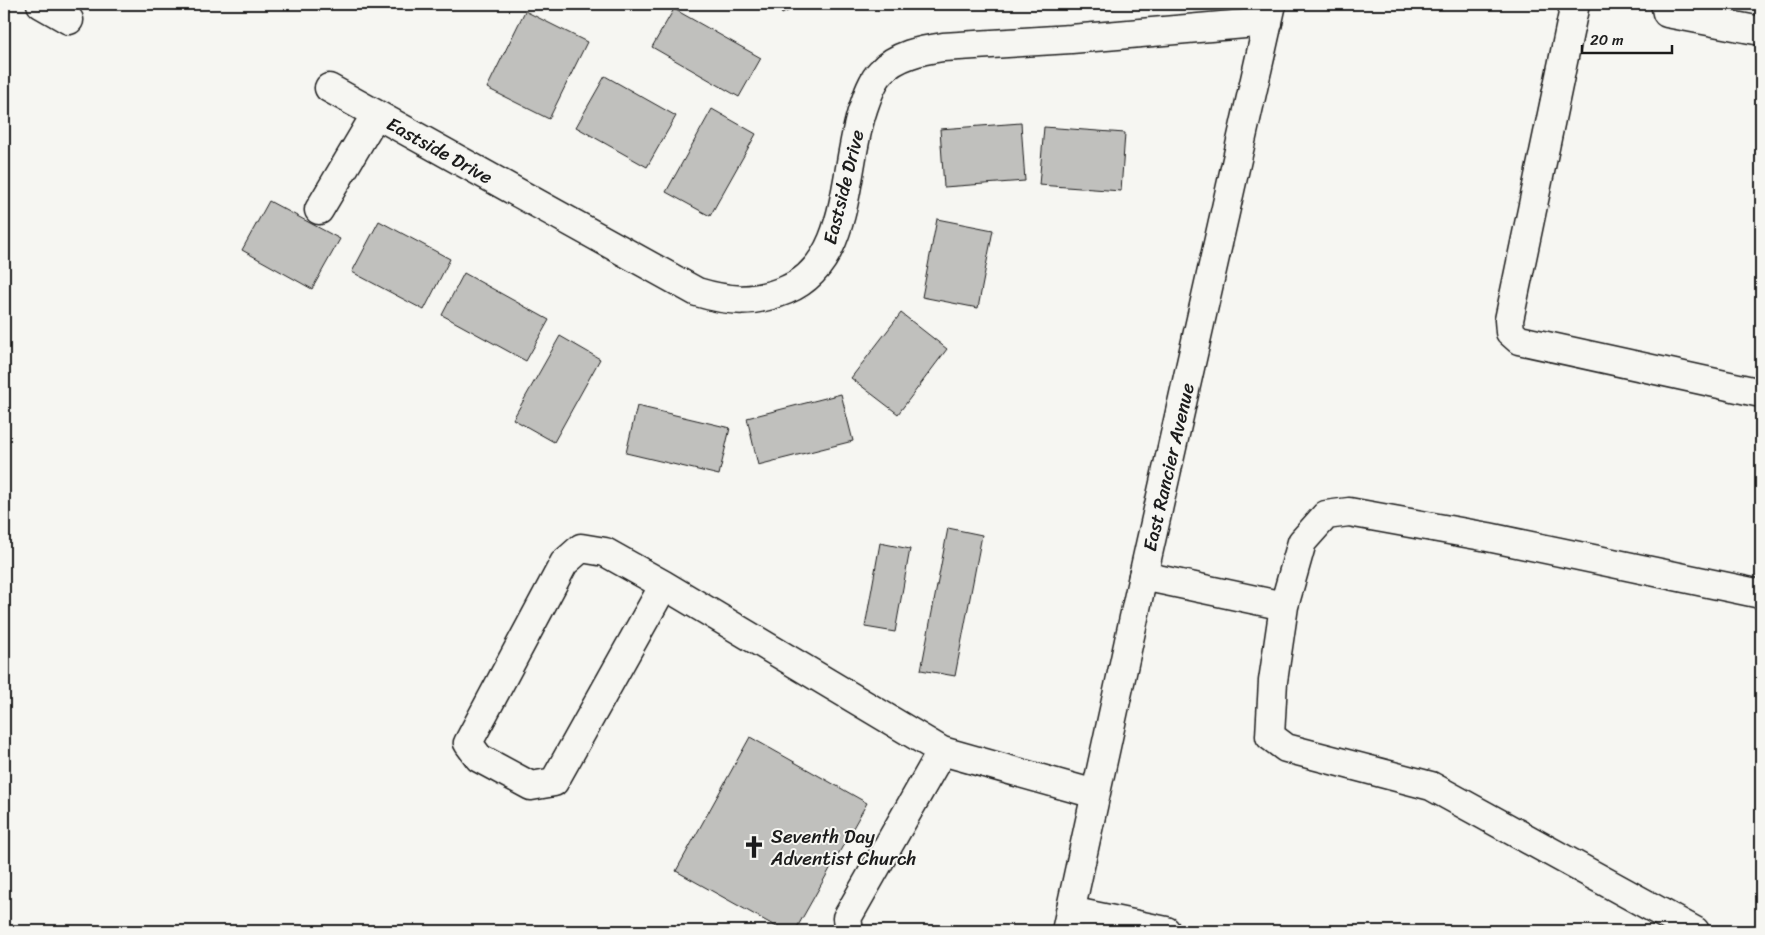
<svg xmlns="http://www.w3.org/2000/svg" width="1765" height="935" font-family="Sriracha,sans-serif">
  <rect width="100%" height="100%" fill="#f6f6f2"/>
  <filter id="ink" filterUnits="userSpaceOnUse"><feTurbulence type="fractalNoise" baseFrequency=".02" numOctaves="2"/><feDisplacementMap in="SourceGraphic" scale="10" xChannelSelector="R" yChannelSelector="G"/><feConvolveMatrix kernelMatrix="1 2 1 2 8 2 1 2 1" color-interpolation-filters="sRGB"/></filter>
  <g filter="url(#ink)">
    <!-- building -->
    <path fill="#c0c0bd" stroke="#1c1c1c" d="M 777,4 L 802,4 L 782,14 Z
      M 674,9 L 761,58 L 739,97 L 652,47 Z
      M 525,11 L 587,42 L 549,119 L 487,88 Z
      M 605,76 L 676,116 L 647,167 L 576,127 Z
      M 712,109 L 756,134 L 710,216 L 666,192 Z
      M 1021,123 L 1025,181 L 944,187 L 940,129 Z
      M 1044,127 L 1125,133 L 1121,191 L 1039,185 Z
      M 269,201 L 340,239 L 312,289 L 242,250 Z
      M 937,219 L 993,230 L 978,308 L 922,297 Z
      M 379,221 L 450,259 L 424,310 L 352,272 Z
      M 464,273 L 549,320 L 526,361 L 442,315 Z
      M 901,313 L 947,349 L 898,414 L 851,378 Z
      M 560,336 L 600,359 L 554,442 L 513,419 Z
      M 841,394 L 853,441 L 758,465 L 747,418 Z
      M 637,406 L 730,428 L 719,475 L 626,453 Z
      M 948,528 L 982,535 L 955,676 L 921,670 Z
      M 880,543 L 910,549 L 895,632 L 865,627 Z
      M 750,737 L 867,803 L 795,931 L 784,931 L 676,871 Z"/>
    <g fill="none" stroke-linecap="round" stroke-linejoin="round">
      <defs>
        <path id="minor" d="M 41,4 L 69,20
          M 1575,4 L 1509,320 L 1510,332 L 1519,340 L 1761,393
          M 1665,4 L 1667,13 L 1761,31
          M 329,88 L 697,292 C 730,302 754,303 786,290 C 852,263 843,166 863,109 C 867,97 872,81 881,72 C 896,55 922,50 943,47 L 1071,39 L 1268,22
          M 319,210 L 376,114
          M 1143,576 L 1284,606
          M 664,585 L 554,782 L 531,786 L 479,758 L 468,743 L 564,563 L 581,548 L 605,552 L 664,585 L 942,751 L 1095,794
          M 1070,911 L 1166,931
          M 849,931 L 847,918 L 942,751
          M 1695,931 L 1431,786 L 1286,748 L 1270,736 L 1273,681 L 1284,606 L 1302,542 L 1326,515 L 1349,512 L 1488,537 L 1761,594"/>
        <path id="major" d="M 1066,931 L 1143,576 L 1272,4"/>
      </defs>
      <!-- minor casing -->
      <use href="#minor" stroke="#1c1c1c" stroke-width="31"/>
      <!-- major casing -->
      <use href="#major" stroke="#1c1c1c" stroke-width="31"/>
      <!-- minor -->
      <use href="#minor" stroke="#f6f6f2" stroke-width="28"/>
      <!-- major -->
      <use href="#major" stroke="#f6f6f2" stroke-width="28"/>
    </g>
  </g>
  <!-- icons -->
  <defs>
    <symbol id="church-bare" viewBox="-9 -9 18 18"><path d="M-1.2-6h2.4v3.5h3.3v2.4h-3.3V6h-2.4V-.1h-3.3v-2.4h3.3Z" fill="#1c1c1c" stroke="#f6f6f2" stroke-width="2.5" paint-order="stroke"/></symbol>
  </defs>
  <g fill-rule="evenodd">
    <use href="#church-bare" x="738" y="831" width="32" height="32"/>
  </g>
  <g text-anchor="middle" stroke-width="4" stroke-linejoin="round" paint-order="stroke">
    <!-- street labels -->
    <g font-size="19" fill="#1c1c1c" stroke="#f6f6f2">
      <text transform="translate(440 150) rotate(29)" y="7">Eastside Drive</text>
      <text transform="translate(843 187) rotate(-76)" y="7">Eastside Drive</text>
      <text transform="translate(1168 467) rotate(-77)" y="7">East Rancier Avenue</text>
    </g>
    <!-- poi labels -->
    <g font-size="19" fill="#1c1c1c" stroke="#f6f6f2" text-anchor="start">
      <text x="771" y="843">Seventh Day<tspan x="771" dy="22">Adventist Church</tspan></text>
    </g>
  </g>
  <!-- margin -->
  <rect width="1765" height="935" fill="none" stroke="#f6f6f2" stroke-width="20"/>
  <rect x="10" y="10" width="1745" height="915" fill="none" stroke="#1c1c1c" stroke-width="2" filter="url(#ink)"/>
  <!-- scale -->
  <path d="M1582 45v8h90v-8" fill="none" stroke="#1c1c1c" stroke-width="2.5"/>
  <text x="1590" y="45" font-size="15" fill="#1c1c1c" stroke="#f6f6f2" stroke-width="4" paint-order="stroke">20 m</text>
</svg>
